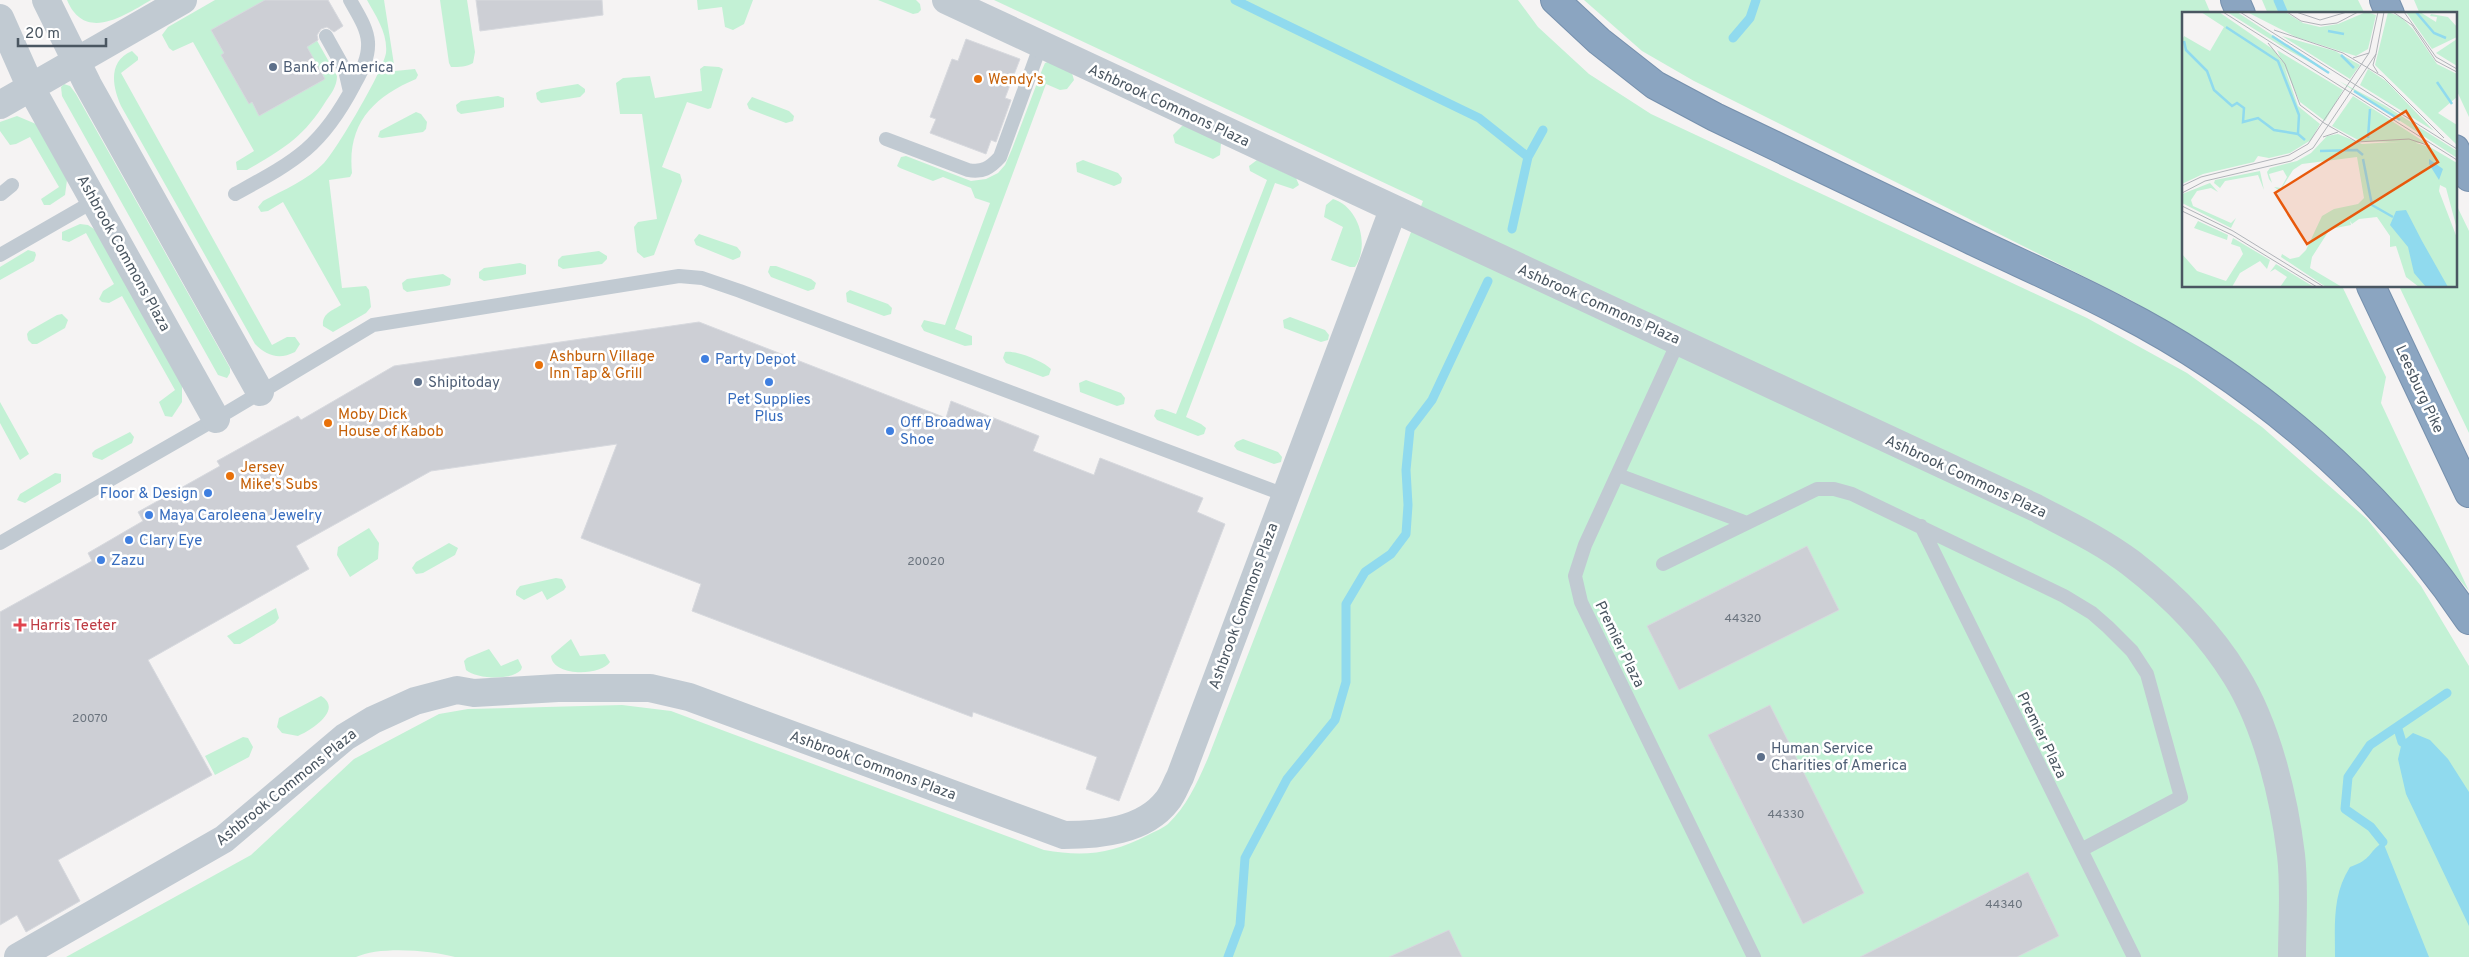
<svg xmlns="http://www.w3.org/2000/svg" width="2469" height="957" font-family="Overpass,sans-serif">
  <rect width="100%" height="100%" fill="#f5f3f3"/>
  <!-- green -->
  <path fill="#c3f1d5" d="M 67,0 L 151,0 C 125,15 85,43 67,0 Z
    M 215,0 L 294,0 L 337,76 C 337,86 331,94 326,101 C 303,138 283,149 247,170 L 237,170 L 236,162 L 254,151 L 193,42 L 173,51 L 169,48 L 162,35 L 168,27 Z
    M 367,0 L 384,0 L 395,71 L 415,69 L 418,75 L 416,79 C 373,97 347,124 352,173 L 350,177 L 329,180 L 342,288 L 366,286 L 369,290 L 371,307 L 366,313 L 333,332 L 323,326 C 322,313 332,311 341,305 L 283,202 L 268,211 L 261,212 L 258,207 L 263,201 C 283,190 308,180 324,163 C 337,149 383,71 386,53 C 388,34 376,16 367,0 Z
    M 440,0 L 467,0 L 475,52 L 473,63 C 467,67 459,67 451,67 L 449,63 Z
    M 697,0 L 753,0 L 744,24 L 733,30 L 725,27 L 722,7 L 698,10 Z
    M 878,0 L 916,0 L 920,4 L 921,10 L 918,13 L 913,14 Z
    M 994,0 L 1518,0 L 1538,27 L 1589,74 L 1651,114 L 2087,318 L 2187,373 L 2262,427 L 2367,519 L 2421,586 L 2469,666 L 2469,957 L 455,957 C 431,950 379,946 356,957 L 66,957 L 251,855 L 354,759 L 439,714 L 468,709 L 622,705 L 671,711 L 1044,850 C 1084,857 1112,854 1148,835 C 1154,832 1163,828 1168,824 C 1187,806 1198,781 1208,758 L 1423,201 Z
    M 1584,0 L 2205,0 L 2211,14 L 2183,14 L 2183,286 L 2342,286 L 2386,377 L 2381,403 L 2469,591 L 2401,511 L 2207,347 L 2131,300 L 1694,81 L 1642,51 Z
    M 2262,0 L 2358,0 L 2365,14 L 2268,14 Z
    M 2414,0 L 2469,0 L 2469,117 L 2455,87 L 2455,14 L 2420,14 Z
    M 132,51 L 138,57 L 138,60 L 121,73 L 272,345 L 287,337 L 295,337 L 300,344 L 295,352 C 279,360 267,356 255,344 L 121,106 C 112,86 108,61 132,51 Z
    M 1050,61 L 1071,70 L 1074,80 L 1067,89 L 1060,90 L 1046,84 L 955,329 L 972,336 L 972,345 L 965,346 L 924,331 L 921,326 L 924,320 L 945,325 L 990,203 L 975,198 L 971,188 L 943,177 L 933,181 L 900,168 L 897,166 L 901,157 L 906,156 L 971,181 L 986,179 L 998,173 L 1005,165 L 1012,149 L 1042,70 L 1045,63 Z
    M 704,66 L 719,67 L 723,69 L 711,108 L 708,109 L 687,102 L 662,167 L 680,174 L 682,181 L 654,255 L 644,258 L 637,252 L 634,227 L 638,222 L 657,219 L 642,114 L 620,114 L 616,83 L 623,78 L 650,76 L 655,98 L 702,91 L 700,69 Z
    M 64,84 L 70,86 L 76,94 L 230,368 L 230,373 L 227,378 L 218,375 L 62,96 L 61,87 Z
    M 578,84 L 585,89 L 585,92 L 580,97 L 541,103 L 537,99 L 536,93 L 541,90 Z
    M 498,96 L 504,98 L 504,107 L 501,108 L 461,114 L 457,111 L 456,105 L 461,101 Z
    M 752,97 L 789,111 L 794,116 L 793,121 L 786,123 L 749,109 L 747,104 Z
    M 416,112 L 421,114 L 427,122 L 426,129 L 423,132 L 382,138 L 378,137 L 380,131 Z
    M 17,116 L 36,124 L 67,180 L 65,195 L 50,205 L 44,205 L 41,199 L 59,187 L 30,137 L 16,144 L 10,145 L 0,131 L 0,122 Z
    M 1182,126 L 1187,126 L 1221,143 L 1220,155 L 1213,159 L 1175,143 L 1173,135 Z
    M 1083,160 L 1118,173 L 1122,178 L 1121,183 L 1114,186 L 1077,172 L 1076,163 Z
    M 1257,160 L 1296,178 L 1299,185 L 1293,189 L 1275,183 L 1186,417 L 1201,424 L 1206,428 L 1204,434 L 1198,436 L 1157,420 L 1154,416 L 1156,410 L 1162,409 L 1176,414 L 1267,180 L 1250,171 L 1249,166 Z
    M 1333,199 C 1359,207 1370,245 1355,267 L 1350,267 L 1331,260 L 1343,227 L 1324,217 L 1326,205 Z
    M 2455,202 L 2469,231 L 2469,433 L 2399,286 L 2455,286 Z
    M 80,224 L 88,225 L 97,231 L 182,382 L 182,402 L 172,417 L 165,416 L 159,402 L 175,390 L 122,296 L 109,303 L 102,302 L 99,299 L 103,291 L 114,284 L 86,233 L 69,242 L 62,240 L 62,232 Z
    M 699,234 L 737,247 L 741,252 L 740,257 L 733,260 L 696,245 L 694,240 Z
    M 28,250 L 35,252 L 36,255 L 34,261 L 0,280 L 0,267 Z
    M 599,251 L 607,256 L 607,259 L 602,264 L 563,269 L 558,266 L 558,260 L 562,256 Z
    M 520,263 L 526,265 L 526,274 L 523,275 L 484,281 L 479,278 L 479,272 L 484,268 Z
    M 770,266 L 776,266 L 811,279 L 816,283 L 814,289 L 808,291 L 771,277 L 768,272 Z
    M 443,274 L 451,279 L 450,285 L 447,286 L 407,292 L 403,289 L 402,283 L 407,279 Z
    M 850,290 L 888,304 L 892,308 L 891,314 L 884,316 L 847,302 L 846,293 Z
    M 62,314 L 68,320 L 65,328 L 37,344 L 32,344 L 28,340 L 27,334 L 29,331 L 57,315 Z
    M 1290,317 L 1325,330 L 1329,335 L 1328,340 L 1321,342 L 1284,328 L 1283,320 Z
    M 1005,352 C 1016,350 1043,361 1051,369 L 1049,375 L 1043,377 L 1006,363 L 1003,358 Z
    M 1086,380 L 1121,393 L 1125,398 L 1124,404 L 1117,406 L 1080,392 L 1079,383 Z
    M 0,402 L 29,454 L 20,460 L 0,423 Z
    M 130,432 L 134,437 L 132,443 L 102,460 L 93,457 L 92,453 L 95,450 Z
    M 1243,439 L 1278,452 L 1282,457 L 1281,462 L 1274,464 L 1237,450 L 1234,446 L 1236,442 Z
    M 55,473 L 61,474 L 61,482 L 25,503 L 17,500 L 20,494 Z
    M 369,528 L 379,543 L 378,559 L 350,577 L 337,555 L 338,547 Z
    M 449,543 L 458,548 L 455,555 L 423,573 L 416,574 L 412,568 L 416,562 Z
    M 556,578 L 562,579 L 566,587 L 564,590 L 547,600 L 542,591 L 524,600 L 516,595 L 516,591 L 520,586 Z
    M 276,608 L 279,618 L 275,623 L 240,644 L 234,644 L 227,636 Z
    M 571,639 L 580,656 L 605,654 L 610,662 C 601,676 553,677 551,656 Z
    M 489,649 L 501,666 L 518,659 L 522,667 L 521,670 C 511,681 477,679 466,670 L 464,661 L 467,658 Z
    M 321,696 C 344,710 310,731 298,736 L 282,733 L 277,727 L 279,718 Z
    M 243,737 L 248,738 L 253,747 L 249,757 L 215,775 L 205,756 Z"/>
  <!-- water -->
  <path fill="#90daee" d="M 2413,733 L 2430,740 L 2448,759 L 2469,792 L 2469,926 L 2406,794 L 2398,759 L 2402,742 Z
    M 2383,842 L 2429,957 L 2335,957 C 2335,925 2332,895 2350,867 C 2373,859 2367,853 2383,842 Z"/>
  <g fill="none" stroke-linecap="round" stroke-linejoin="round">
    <!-- stream -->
    <path stroke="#90daee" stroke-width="9" d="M 1235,0 L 1479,118 L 1528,157 L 1512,229
      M 2278,0 L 2284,14
      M 1733,38 L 1750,18 L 1756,0
      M 1528,157 L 1543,130
      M 2398,729 L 2402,742
      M 2383,842 L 2371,827 L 2345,809 L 2348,777 L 2370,745 L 2447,693
      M 1228,957 L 1240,925 L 1245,858 L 1287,779 L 1335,720 L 1346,682 L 1346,604 L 1365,572 L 1391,554 L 1406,534 L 1408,505 L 1406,470 L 1410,429 L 1432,400 L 1488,281"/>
  </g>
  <!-- building -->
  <path fill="#cdcfd5" stroke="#d7d9de" d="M 265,0 L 328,0 L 343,26 L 334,32 L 327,27 L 321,29 L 317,35 L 318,40 L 307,47 L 325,79 L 259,116 L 252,102 L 249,104 L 221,55 L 224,53 L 211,30 Z
    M 476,0 L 602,0 L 603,15 L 480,31 Z
    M 966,39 L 1020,59 L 1005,98 L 1011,100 L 996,142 L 991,140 L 986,154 L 930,133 L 936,119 L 930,117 L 952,59 L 958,61 Z
    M 699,322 L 946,418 L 951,401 L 1039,436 L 1033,451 L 1094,475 L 1100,458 L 1203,498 L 1197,512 L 1225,524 L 1119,801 L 1086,789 L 1097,757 L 973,712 L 972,717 L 692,611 L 701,584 L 581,538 L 617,444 L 431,471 L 296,546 L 309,569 L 148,660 L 212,775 L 58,860 L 80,901 L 26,932 L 17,915 L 0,925 L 0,612 L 92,561 L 88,553 L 143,521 L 138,512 L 220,466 L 217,461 L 298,416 L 301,420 L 394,366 Z
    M 1807,546 L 1839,610 L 1679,690 L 1647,626 Z
    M 1770,705 L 1864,893 L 1803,924 L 1708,735 Z
    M 2028,872 L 2059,936 L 2017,957 L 1860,957 Z
    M 1449,930 L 1462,957 L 1389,957 Z"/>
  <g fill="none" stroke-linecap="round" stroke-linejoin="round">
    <defs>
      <path id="highway" d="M 1555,0 L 1599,41 L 1655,85 L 1715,117 C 1800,158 1884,198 1969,239 C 2019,263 2070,285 2119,311 C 2259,383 2382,490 2469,620
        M 2235,0 L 2241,14
        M 2384,0 L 2390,14
        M 2455,149 L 2469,177
        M 2371,286 L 2469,493"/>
    </defs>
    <!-- highway casing -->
    <use href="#highway" stroke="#7690ad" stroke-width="30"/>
    <!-- lane -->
    <path stroke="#c1cad2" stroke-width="14" d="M 326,36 L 345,70 L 350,92
      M 886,139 L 968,170 C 982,173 990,168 1000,157 L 1041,44
      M 1,194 L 12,185
      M 235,194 C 295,161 321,148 354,85 C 361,72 369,58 368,42 C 367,27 357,13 350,0
      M 0,255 L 94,201
      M 1679,340 L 1585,545 L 1575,576 L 1581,602 L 1754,957
      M 1618,475 L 1747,523
      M 1921,526 L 2134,957
      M 0,543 L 216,419 L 373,325 L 679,276 L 702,278 L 740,291 L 1285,495
      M 1663,564 L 1817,489 L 1834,489 L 1852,494 L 2064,596 L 2092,613 L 2108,627 L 2132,651 L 2147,674 L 2181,797 L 2081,850"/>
    <!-- street -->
    <path stroke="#c1cad2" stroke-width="28" d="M 46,0 L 88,85 L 260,392
      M 946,0 C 1309,171 1673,338 2036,508 C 2068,525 2102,541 2131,563 C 2171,594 2209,632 2236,676 C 2267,726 2284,797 2291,855 C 2295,888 2292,924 2292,957
      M 0,18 L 31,88 L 216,419
      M 0,105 L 183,0
      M 18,957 L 224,839 L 345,737 L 373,720 L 415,701 L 457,690 L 474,693 L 558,688 L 650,688 L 689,697 L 1064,835 C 1099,835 1144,831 1167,801 C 1173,794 1176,784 1180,777 L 1393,210"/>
    <!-- highway -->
    <use href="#highway" stroke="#8ba5c1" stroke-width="28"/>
  </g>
  <!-- markers -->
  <g fill="#5c6f8a" stroke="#fff" stroke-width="2">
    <circle cx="273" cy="67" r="5"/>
    <circle cx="418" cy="382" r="5"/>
    <circle cx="1761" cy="757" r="5"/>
  </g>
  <g fill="#e8710a" stroke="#fff" stroke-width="2">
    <circle cx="978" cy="79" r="5"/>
    <circle cx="539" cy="365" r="5"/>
    <circle cx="328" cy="423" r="5"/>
    <circle cx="230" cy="476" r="5"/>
  </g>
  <g fill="#3f7fe0" stroke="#fff" stroke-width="2">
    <circle cx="705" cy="359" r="5"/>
    <circle cx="769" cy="382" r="5"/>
    <circle cx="890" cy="431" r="5"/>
    <circle cx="208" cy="493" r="5"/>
    <circle cx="149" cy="515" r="5"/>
    <circle cx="129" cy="540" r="5"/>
    <circle cx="101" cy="560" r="5"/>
  </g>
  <path fill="#e0444e" stroke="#fff" stroke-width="2" d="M17.5 617.5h5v5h5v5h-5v5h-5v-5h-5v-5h5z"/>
  <g text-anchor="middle" stroke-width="5" stroke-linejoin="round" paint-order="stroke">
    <!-- number labels -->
    <g font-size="12" fill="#6b747e">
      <text x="926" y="565">20020</text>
      <text x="1743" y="622">44320</text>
      <text x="90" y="722">20070</text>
      <text x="1786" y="818">44330</text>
      <text x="2004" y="908">44340</text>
    </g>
    <!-- service labels -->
    <g font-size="15" fill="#4e5e75" stroke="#fff" text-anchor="start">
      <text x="283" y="72">Bank of America</text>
      <text x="428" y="387">Shipitoday</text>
      <text x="1771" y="753">Human Service<tspan x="1771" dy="17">Charities of America</tspan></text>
    </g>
    <!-- food labels -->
    <g font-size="15" fill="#c56008" stroke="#fff" text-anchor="start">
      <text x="988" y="84">Wendy's</text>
      <text x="549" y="361">Ashburn Village<tspan x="549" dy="17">Inn Tap &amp; Grill</tspan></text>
      <text x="338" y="419">Moby Dick<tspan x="338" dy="17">House of Kabob</tspan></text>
      <text x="240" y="472">Jersey<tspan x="240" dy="17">Mike's Subs</tspan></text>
    </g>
    <!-- street labels -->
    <g font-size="15" fill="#4a5661" stroke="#fff">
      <text transform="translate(1169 105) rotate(25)" y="5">Ashbrook Commons Plaza</text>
      <text transform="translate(124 253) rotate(61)" y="5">Ashbrook Commons Plaza</text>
      <text transform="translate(1599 304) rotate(24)" y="5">Ashbrook Commons Plaza</text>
      <text transform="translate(2420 389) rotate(65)" y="5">Leesburg Pike</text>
      <text transform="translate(1966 476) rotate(25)" y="5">Ashbrook Commons Plaza</text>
      <text transform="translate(1243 606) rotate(-70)" y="5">Ashbrook Commons Plaza</text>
      <text transform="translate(1620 644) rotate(64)" y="5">Premier Plaza</text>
      <text transform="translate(2042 735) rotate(64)" y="5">Premier Plaza</text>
      <text transform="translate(873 765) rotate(20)" y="5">Ashbrook Commons Plaza</text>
      <text transform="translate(286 787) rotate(-39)" y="5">Ashbrook Commons Plaza</text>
    </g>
    <!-- shop labels -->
    <g font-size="15" fill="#366cbe" stroke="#fff" text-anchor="start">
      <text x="715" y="364">Party Depot</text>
      <text x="769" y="404" text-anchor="middle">Pet Supplies<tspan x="769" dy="17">Plus</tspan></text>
      <text x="900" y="427">Off Broadway<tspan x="900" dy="17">Shoe</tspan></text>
      <text x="198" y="498" text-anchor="end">Floor &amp; Design</text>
      <text x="159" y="520">Maya Caroleena Jewelry</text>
      <text x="139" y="545">Clary Eye</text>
      <text x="111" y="565">Zazu</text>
    </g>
    <!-- health labels -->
    <g font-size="15" fill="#be3a42" stroke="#fff" text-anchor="start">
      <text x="30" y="630">Harris Teeter</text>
    </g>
  </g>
  <!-- overview -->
  <g transform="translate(2182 12)">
    <rect width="275" height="275" fill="#f5f3f3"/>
    <path d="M 19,0 L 37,0 L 92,38 L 101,51 L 116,94 L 138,112 L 129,128 L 108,141 L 87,146 L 76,144 L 72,150 L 21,162 L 0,172 L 0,28 L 2,24 L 28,39 L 42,15 ZM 45,0 L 55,0 L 151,63 L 104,37 ZM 65,0 L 103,0 L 121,11 L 138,15 L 156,12 L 184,0 L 194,3 L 186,37 L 174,44 L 114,25 ZM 206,0 L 219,5 L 231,17 L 255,52 L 275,62 L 275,85 L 256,101 L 275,113 L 275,133 L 193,53 ZM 224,0 L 238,0 L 254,10 L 255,5 L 248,4 L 249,2 L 266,5 L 275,15 L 275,25 L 250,37 ZM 100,24 L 153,39 L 178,53 L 168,67 ZM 275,27 L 275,54 L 254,41 ZM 95,38 L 161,78 L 143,109 L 118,90 ZM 186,57 L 204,69 L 252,119 L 178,73 ZM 157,69 L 202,93 L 275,139 L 275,146 ZM 171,84 L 244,131 L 178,129 L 150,114 ZM 156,122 L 180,132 L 227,129 L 248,135 L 275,151 L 275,217 L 264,176 L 258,173 L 257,179 L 275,226 L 275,275 L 237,275 L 224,265 L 214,234 L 208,235 L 208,224 L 195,205 L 177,207 L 170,212 L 168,209 L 169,213 L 148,217 L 130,245 L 128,256 L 160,275 L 144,275 L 99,245 L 100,242 L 108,247 L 117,245 L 124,238 L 140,204 L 152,197 L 176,192 L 182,186 L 175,145 L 120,152 L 111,158 L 98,179 L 92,175 L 99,176 L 105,165 L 101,158 L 87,162 L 90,171 L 87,167 L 85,160 L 88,156 L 115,149 L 129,141 L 145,124 ZM 78,159 L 82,178 L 76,163 L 43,169 L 38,176 L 32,171 L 33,168 ZM 28,171 L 36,180 L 29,176 L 15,179 L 9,188 L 11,194 L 49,211 L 54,206 L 49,216 L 0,191 L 0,182 ZM 16,209 L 46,223 L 45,228 L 12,216 ZM 51,226 L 88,248 L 85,257 L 78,249 L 58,261 L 50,275 L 0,275 L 0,242 L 15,259 L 44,269 L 61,242 L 58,235 L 49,232 ZM 94,252 L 132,275 L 98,275 L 105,265 L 93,257 L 88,260 Z" fill="#c3f1d5"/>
    <path d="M 247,147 L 261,157 L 257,168 L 247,152 ZM 224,198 L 240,229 L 266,275 L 244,275 L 232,261 L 226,235 L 208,213 L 214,199 Z" fill="#90daee"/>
    <path fill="none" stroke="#90daee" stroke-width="2.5" d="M 234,0 L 252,21 L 264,26M 44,15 L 96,49 L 117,103 L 116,121M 146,19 L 162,22M 90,24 L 147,61M 2,29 L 4,38 L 25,59 L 32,78 L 50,94 L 55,91 L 62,96 L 61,110 L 76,106 L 92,118 L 116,122 L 123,128M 159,43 L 172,56M 255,70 L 270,92M 172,79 L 218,108M 186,126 L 188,97M 138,139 L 175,138 L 181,143M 181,147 L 190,193 L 211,205"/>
    <path fill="none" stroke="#b1b4b9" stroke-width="1" d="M 41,0 L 275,148M 58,0 L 275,137M 105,0 L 119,9 L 139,13 L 155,11 L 176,0M 114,0 L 138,8 L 165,0M 211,0 L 230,13 L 254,49 L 275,60M 222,0 L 254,45 L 275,57M 92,18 L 161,41 L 201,65 L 262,126M 86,31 L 103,52 L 118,93 L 142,111 L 175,130 L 227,127 L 248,134M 194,42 L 191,53 L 196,61M 171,46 L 187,41M 141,125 L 156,120M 0,174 L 19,165 L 107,143 L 126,132 L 187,41 L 196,0M 0,181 L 23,169 L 109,149 L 131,136 L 194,42 L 202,0M 0,194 L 51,219 L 142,275M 0,199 L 50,223 L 135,275"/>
    <path fill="#e8590c" fill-opacity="0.15" stroke="#e8590c" stroke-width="2.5" d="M 224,99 L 256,150 L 125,232 L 93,181 Z"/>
    <rect width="275" height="275" fill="none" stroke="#4a5661" stroke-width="2.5"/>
  </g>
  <!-- scale -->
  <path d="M18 38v8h88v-8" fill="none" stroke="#4a5661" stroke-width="2.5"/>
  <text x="25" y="38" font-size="15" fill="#4a5661" stroke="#ffffff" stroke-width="4" paint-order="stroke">20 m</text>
</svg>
